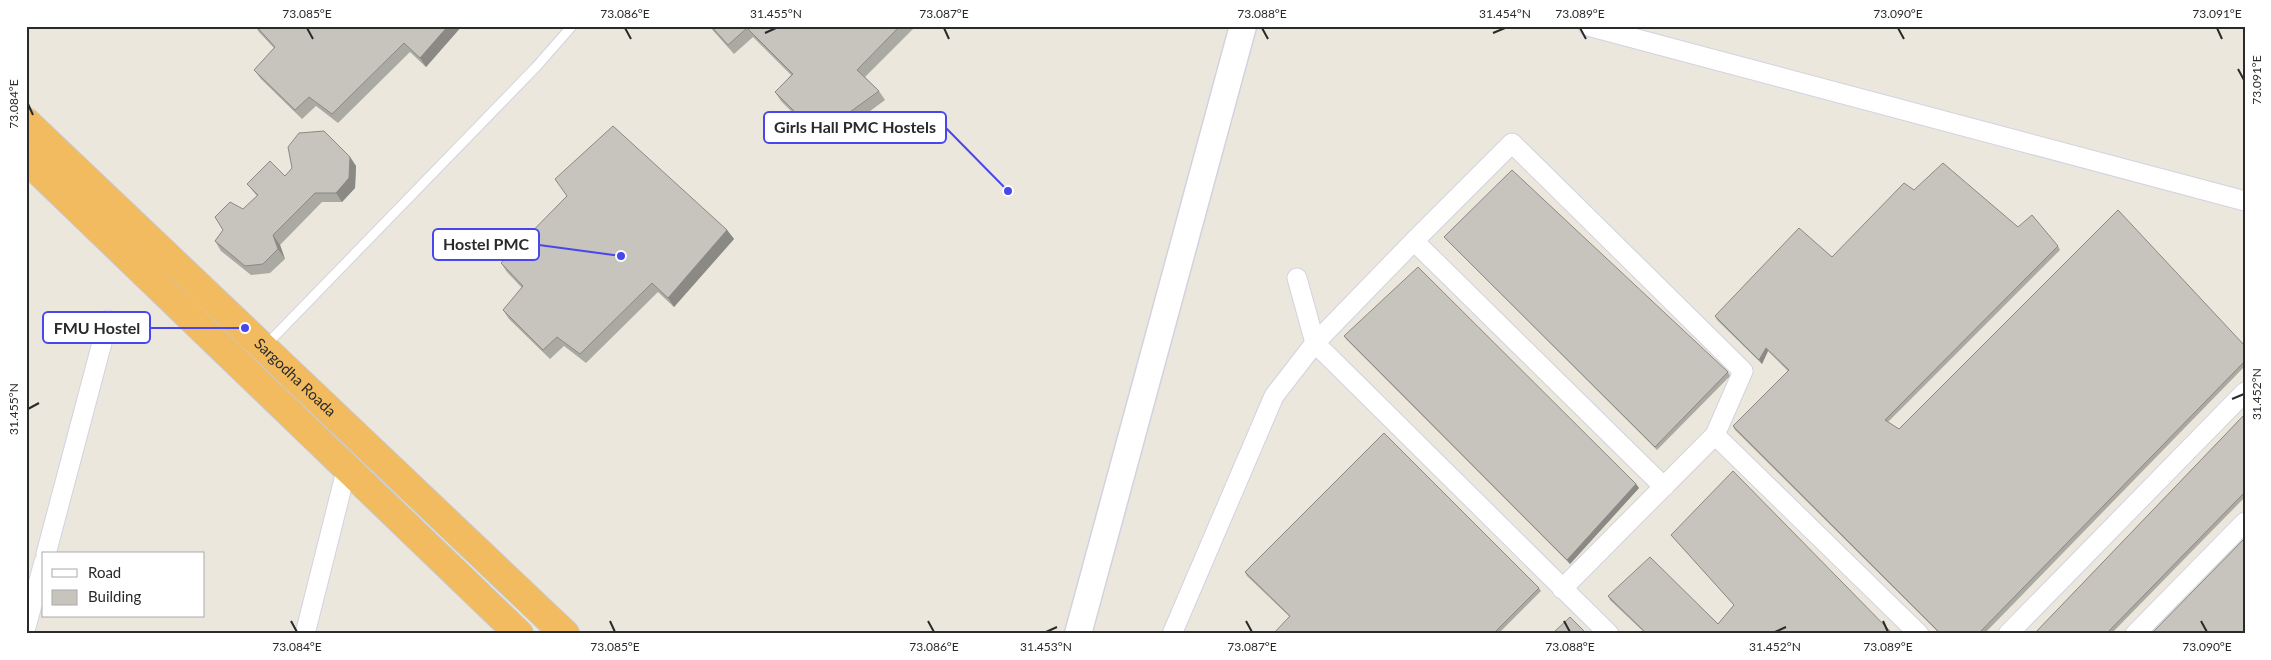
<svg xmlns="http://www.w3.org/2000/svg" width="2271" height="660" font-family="Lato,sans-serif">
  <rect width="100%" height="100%" fill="#ebe7dc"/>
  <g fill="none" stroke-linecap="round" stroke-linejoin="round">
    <defs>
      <path id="lane" d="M 266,345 L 536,67 L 572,26"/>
      <path id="street" d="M 1588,26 L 2245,201
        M 1414,241 L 1315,343 L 1609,634
        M 1664,487 L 1414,241 L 1512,143 L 1743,371 L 1715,435
        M 46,554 L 108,320
        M 1562,589 L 1715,435 L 1919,634
        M 26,627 L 44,562
        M 305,634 L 347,467
        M 1172,634 L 1274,396 L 1315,343 L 1297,278
        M 2008,634 L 2245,392
        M 2135,634 L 2245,522"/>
      <path id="secondary" d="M 1078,634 L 1243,26"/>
      <g id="highway">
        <path id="s1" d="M 26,122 L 565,634"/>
        <path d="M 26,159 L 519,634"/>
      </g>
    </defs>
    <!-- lane casing -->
    <use href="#lane" stroke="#d2d2e1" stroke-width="11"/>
    <!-- street casing -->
    <use href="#street" stroke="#d2d2e1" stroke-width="21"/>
    <!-- secondary casing -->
    <use href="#secondary" stroke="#d2d2e1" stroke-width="29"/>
    <!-- highway casing -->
    <use href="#highway" stroke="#c8c8c8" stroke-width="30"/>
    <!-- lane -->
    <use href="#lane" stroke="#fff" stroke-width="9"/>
    <!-- street -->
    <use href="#street" stroke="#fff" stroke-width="19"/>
    <!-- secondary -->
    <use href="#secondary" stroke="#fff" stroke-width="26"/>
    <!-- highway -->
    <use href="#highway" stroke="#f3bb5f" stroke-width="28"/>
  </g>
  <!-- wall -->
  <path fill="#aaa9a2" d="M 255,26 L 462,26 L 426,67 L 410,52 L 338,123 L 316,106 L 302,119 L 261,79 L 254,70 L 274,48 L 259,32 Z
    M 709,26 L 916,26 L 865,77 L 879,91 L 885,100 L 850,126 L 822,142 L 781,101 L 775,92 L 791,75 L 753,37 L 734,54 Z
    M 350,157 L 356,166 L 355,188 L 342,202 L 322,202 L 280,245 L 285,259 L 270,273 L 251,275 L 221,251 L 215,241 L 243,209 L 257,196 L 247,184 L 285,176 Z
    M 1914,190 L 2018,227 L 2058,246 L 2060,250 L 1888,422 L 1899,429 L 2245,346 L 2245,366 L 1984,634 L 1940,634 L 1735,430 L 1733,426 L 1788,371 L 1768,351 L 1762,364 L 1717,320 L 1715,316 L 1832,257 Z
    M 727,230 L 734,239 L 674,307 L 658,292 L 586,363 L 564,346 L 550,359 L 509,319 L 503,310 L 522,288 L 507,272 L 501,263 Z
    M 1444,237 L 1728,372 L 1730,376 L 1657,450 Z
    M 1344,336 L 1636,484 L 1639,488 L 1570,564 L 1346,339 Z
    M 2245,414 L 2245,497 L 2111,634 L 2034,634 Z
    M 1671,535 L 1893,634 L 1646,634 L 1610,600 L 1608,596 L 1718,624 L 1734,605 Z
    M 1245,572 L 1539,588 L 1541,591 L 1498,634 L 1273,634 L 1290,617 L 1247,576 Z"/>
  <!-- shaded-wall -->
  <path fill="#8b8984" d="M 448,26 L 462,26 L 426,67 L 420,58 Z
    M 350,157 L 356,166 L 355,188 L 342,202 L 336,193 Z
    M 727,230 L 734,239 L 674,307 L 668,298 Z
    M 273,235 L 280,245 L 285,259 L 278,249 Z
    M 1766,348 L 1768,351 L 1762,364 L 1759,360 Z
    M 1636,484 L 1639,488 L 1570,564 L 1567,560 Z"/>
  <!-- building -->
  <path fill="#c6c4bc" stroke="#8b8984" d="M 256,26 L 448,26 L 420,58 L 404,43 L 332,114 L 309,97 L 295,110 L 254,70 L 275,47 Z
    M 711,26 L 900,26 L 857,70 L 879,91 L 843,117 L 816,133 L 775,92 L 793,74 L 747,28 L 728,45 Z
    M 613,126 L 727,230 L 668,298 L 652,283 L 580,354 L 557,337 L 543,350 L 503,310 L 523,286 L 501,263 L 567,196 L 555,179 Z
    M 324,131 L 350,157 L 349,178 L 336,193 L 315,193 L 273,235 L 278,249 L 263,264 L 245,266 L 215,241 L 223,230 L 215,217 L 230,202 L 243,209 L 258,195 L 247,184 L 270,161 L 285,176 L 292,168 L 288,147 L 299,133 Z
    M 1943,163 L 2018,227 L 2032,215 L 2058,246 L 1885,420 L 1899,429 L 2118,210 L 2245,346 L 2245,361 L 1978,634 L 1941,634 L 1733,426 L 1789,370 L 1766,348 L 1759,360 L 1715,316 L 1799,228 L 1832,257 L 1904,183 L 1914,190 Z
    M 1512,170 L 1728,372 L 1655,447 L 1444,237 Z
    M 1418,267 L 1636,484 L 1567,560 L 1344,336 Z
    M 2245,414 L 2245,492 L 2106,634 L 2034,634 Z
    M 1384,433 L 1539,588 L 1493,634 L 1273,634 L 1290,616 L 1245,572 Z
    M 1733,471 L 1893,634 L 1647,634 L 1608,596 L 1650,557 L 1718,624 L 1734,605 L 1671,535 Z
    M 2245,538 L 2245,634 L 2151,634 Z
    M 1570,617 L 1587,634 L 1552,634 Z"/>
  <!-- ticks -->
  <path fill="none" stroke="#2a2a2a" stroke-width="2" d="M 307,28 L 313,39M 625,28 L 631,39M 944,28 L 949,39M 1262,28 L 1268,39M 1580,28 L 1586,39M 1898,28 L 1904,39M 2217,28 L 2222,39M 765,33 L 776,28M 1493,33 L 1505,28M 2238,69 L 2244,80M 28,104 L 33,115M 2232,399 L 2244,394M 28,409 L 39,403M 291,621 L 297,632M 610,621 L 615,632M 928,621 L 934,632M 1246,621 L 1252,632M 1564,621 L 1570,632M 1883,621 L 1888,632M 2201,621 L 2207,632M 1046,632 L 1057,627M 1775,632 L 1786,627"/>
  <g text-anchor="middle" stroke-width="4" stroke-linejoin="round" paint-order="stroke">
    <!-- street labels -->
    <g font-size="15" fill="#2a2a2a" stroke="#fff">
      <text dy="5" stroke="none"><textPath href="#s1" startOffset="371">Sargodha Roada</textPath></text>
    </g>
  </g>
  <!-- callouts -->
  <path fill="none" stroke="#4747ed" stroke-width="2" d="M1008 191L946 128M621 256L539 245M245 328L150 328"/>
  <g fill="#4747ed" stroke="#fff" stroke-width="2">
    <circle cx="1008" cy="191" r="5"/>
    <circle cx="621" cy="256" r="5"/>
    <circle cx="245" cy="328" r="5"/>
  </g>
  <g fill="#fff" stroke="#4747ed" stroke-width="2">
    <rect x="764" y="112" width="182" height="31" rx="5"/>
    <rect x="433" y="229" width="106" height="31" rx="5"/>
    <rect x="43" y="312" width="107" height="31" rx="5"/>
  </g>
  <g font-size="16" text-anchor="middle" font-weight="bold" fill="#2a2a2a">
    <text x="855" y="133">Girls Hall PMC Hostels</text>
    <text x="486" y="250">Hostel PMC</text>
    <text x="97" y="334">FMU Hostel</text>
  </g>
  <!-- border -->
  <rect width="2271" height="660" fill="none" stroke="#ffffff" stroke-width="55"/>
  <!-- legend -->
  <rect x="42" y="552" width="162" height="65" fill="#ffffff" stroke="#aaaaaa"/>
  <rect x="52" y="569" width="25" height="8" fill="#ffffff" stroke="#aaaaaa"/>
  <text x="88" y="578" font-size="15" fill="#2a2a2a">Road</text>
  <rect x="52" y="590" width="25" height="15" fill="#c6c4bc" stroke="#aaaaaa"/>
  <text x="88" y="602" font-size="15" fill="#2a2a2a">Building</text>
  <rect x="28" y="28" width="2216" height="604" fill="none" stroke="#2a2a2a" stroke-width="2"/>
  <g font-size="12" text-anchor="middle" fill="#2a2a2a">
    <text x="307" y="18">73.085°E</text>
    <text x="625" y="18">73.086°E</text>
    <text x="776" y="18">31.455°N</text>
    <text x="944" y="18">73.087°E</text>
    <text x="1262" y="18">73.088°E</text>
    <text x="1505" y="18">31.454°N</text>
    <text x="1580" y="18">73.089°E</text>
    <text x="1898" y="18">73.090°E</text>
    <text x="2217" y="18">73.091°E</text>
    <text transform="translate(2257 80) rotate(-90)" y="4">73.091°E</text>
    <text transform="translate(14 104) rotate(-90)" y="4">73.084°E</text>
    <text transform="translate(2257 394) rotate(-90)" y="4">31.452°N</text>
    <text transform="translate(14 409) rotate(-90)" y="4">31.455°N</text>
    <text x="297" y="651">73.084°E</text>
    <text x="615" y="651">73.085°E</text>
    <text x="934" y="651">73.086°E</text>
    <text x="1046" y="651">31.453°N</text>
    <text x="1252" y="651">73.087°E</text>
    <text x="1570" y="651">73.088°E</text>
    <text x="1775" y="651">31.452°N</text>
    <text x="1888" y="651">73.089°E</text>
    <text x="2207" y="651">73.090°E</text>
  </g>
</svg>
